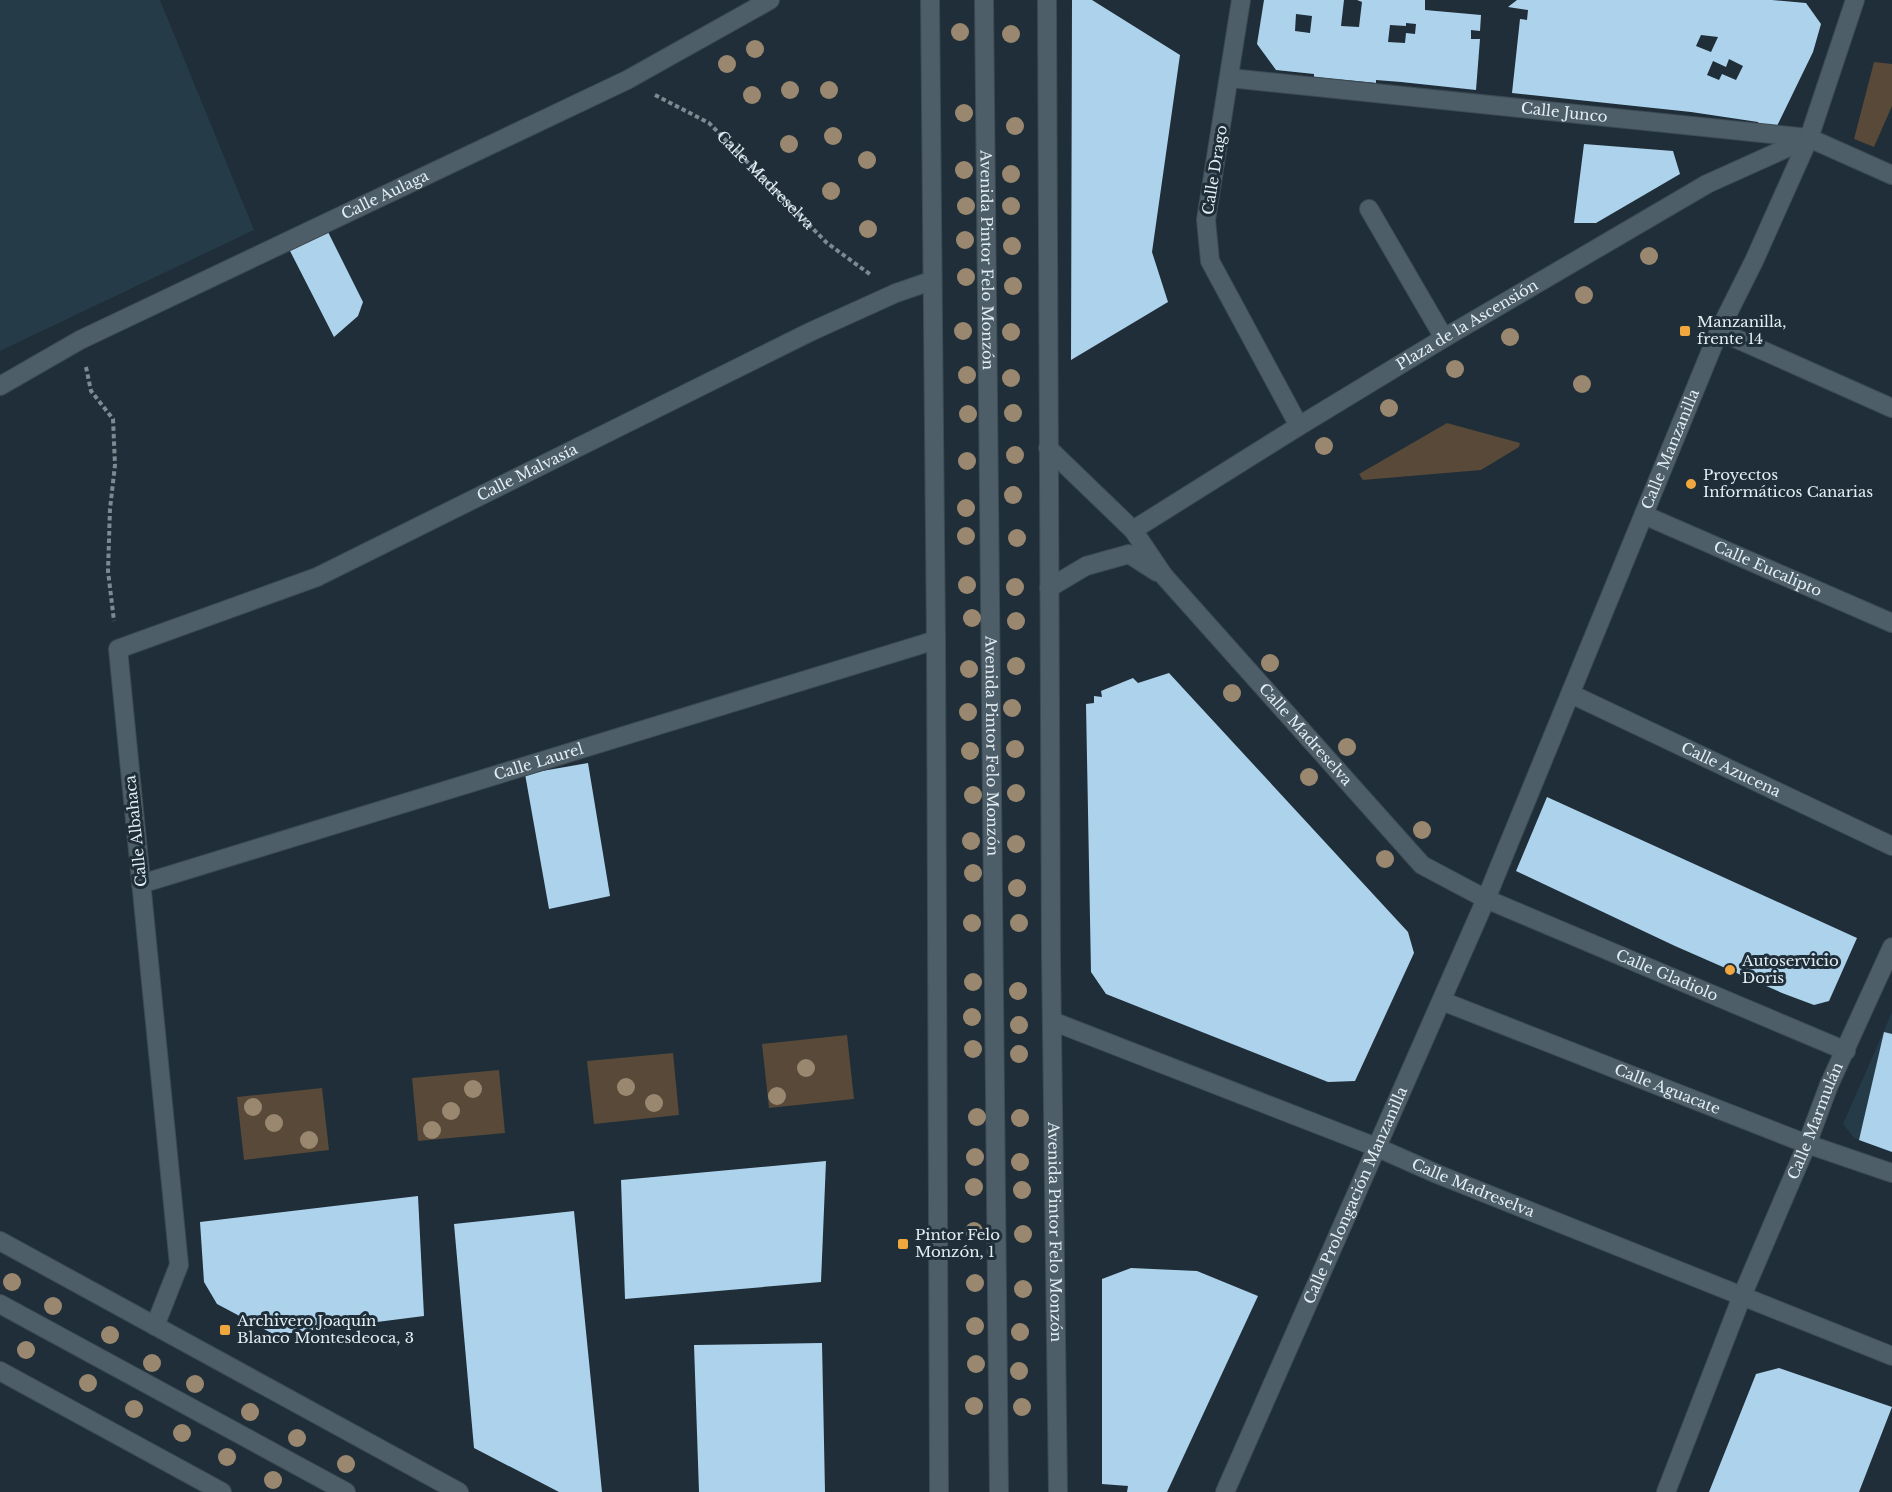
<svg xmlns="http://www.w3.org/2000/svg" width="1892" height="1492" font-family="'Libre Baskerville',serif">
  <rect width="100%" height="100%" fill="#1f2e38"/>
  <!-- built -->
  <path fill="#253b48" d="M 0,0 L 160,0 L 254,230 L 0,351 Z
    M 1892,1012 L 1892,1152 L 1854,1138 L 1843,1124 Z"/>
  <!-- green -->
  <path fill="#584938" d="M 1874,62 L 1892,64 L 1892,106 L 1874,147 L 1854,139 Z
    M 1447,423 L 1520,443 L 1519,447 L 1481,470 L 1363,480 L 1359,474 Z
    M 847,1035 L 854,1099 L 769,1108 L 762,1044 Z
    M 673,1053 L 679,1115 L 594,1124 L 587,1061 Z
    M 499,1070 L 505,1133 L 418,1141 L 412,1078 Z
    M 322,1088 L 329,1150 L 244,1160 L 237,1097 Z"/>
  <!-- building -->
  <path fill="#add2ec" fill-rule="evenodd" d="M 1072,0 L 1092,0 L 1180,55 L 1152,252 L 1168,302 L 1071,360 Z
    M 1264,0 L 1344,0 L 1341,26 L 1359,27 L 1362,2 L 1357,0 L 1425,0 L 1425,10 L 1481,15 L 1480,31 L 1471,30 L 1471,39 L 1480,39 L 1476,90 L 1401,82 L 1376,80 L 1376,83 L 1314,77 L 1314,74 L 1276,70 L 1257,44 ZM 1296,14 L 1312,16 L 1310,33 L 1295,31 ZM 1406,23 L 1416,24 L 1415,34 L 1406,33 L 1405,43 L 1388,42 L 1390,25 L 1406,26 Z
    M 1517,0 L 1772,0 L 1806,3 L 1821,24 L 1813,52 L 1776,128 L 1759,126 L 1758,122 L 1691,112 L 1512,93 L 1520,19 L 1527,20 L 1528,10 L 1508,7 ZM 1701,35 L 1718,37 L 1711,52 L 1696,46 ZM 1729,59 L 1743,66 L 1736,80 L 1722,74 L 1719,80 L 1707,75 L 1713,61 L 1726,67 Z
    M 1584,144 L 1673,151 L 1680,174 L 1596,223 L 1574,223 Z
    M 327,230 L 363,302 L 358,316 L 334,337 L 289,249 Z
    M 1169,673 L 1408,932 L 1414,953 L 1355,1081 L 1328,1082 L 1106,994 L 1091,972 L 1086,704 L 1094,703 L 1094,696 L 1102,697 L 1101,691 L 1133,678 L 1138,683 Z
    M 588,763 L 610,896 L 549,909 L 525,774 Z
    M 1547,797 L 1857,938 L 1829,1001 L 1814,1005 L 1782,993 L 1675,946 L 1516,871 Z
    M 1884,1032 L 1892,1034 L 1892,1152 L 1859,1140 Z
    M 826,1161 L 821,1282 L 625,1299 L 621,1180 Z
    M 418,1196 L 424,1316 L 275,1335 L 217,1304 L 204,1282 L 200,1222 Z
    M 574,1211 L 602,1492 L 559,1492 L 474,1448 L 454,1224 Z
    M 1131,1268 L 1197,1271 L 1258,1296 L 1167,1492 L 1127,1492 L 1128,1486 L 1102,1484 L 1102,1279 Z
    M 822,1343 L 825,1492 L 699,1492 L 694,1345 Z
    M 1779,1368 L 1892,1407 L 1859,1492 L 1709,1492 L 1756,1374 Z"/>
  <g fill="none" stroke-linecap="round" stroke-linejoin="round">
    <defs>
      <g id="service">
        <path id="s2" d="M 0,386 L 80,340 L 627,80 L 770,0"/>
      </g>
      <g id="pedestrian">
        <path id="s3" d="M 984,0 L 999,1492"/>
        <path id="s4" d="M 1442,1001 L 1807,1144 L 1892,1173"/>
        <path d="M 0,1304 L 346,1492"/>
      </g>
      <g id="minor">
        <path d="M 1241,0 L 1206,220 L 1210,261 L 1299,426"/>
        <path id="s5" d="M 1230,78 L 1809,138 L 1892,175"/>
        <path d="M 1369,209 L 1444,338"/>
        <path d="M 1719,331 L 1892,408"/>
        <path id="s6" d="M 1048,448 L 1133,530 L 1164,576 L 1422,865 L 1486,899 L 1846,1051"/>
        <path id="s7" d="M 1644,515 L 1892,623"/>
        <path id="s8" d="M 1133,530 L 1299,426 L 1444,338 L 1707,184 L 1809,138"/>
        <path d="M 1049,588 L 1086,566 L 1129,554 L 1157,572"/>
        <path id="s9" d="M 1571,694 L 1892,846"/>
        <path id="s10" d="M 141,884 L 936,640"/>
        <path id="s11" d="M 1052,1021 L 1376,1147 L 1437,1174 L 1892,1356"/>
        <path d="M 0,1241 L 459,1492"/>
        <path id="s12" d="M 155,1326 L 179,1265 L 118,649 L 317,577 L 810,332 L 896,293 L 931,281"/>
        <path d="M 0,1371 L 222,1492"/>
        <path id="s13" d="M 1225,1492 L 1486,899 L 1719,331 L 1754,261 L 1809,138 L 1855,0"/>
        <path id="s14" d="M 1666,1492 L 1742,1296 L 1807,1144 L 1829,1085 L 1892,947"/>
      </g>
      <g id="tertiary">
        <path d="M 930,0 L 936,640 L 939,1492"/>
        <path id="s15" d="M 1047,0 L 1051,955 L 1058,1492"/>
      </g>
    </defs>
    <!-- service casing -->
    <use href="#service" stroke="#3d4a52" stroke-width="20"/>
    <!-- pedestrian casing -->
    <use href="#pedestrian" stroke="#3d4a52" stroke-width="20"/>
    <!-- minor casing -->
    <use href="#minor" stroke="#3d4a52" stroke-width="20"/>
    <!-- tertiary casing -->
    <use href="#tertiary" stroke="#3d4a52" stroke-width="20"/>
    <!-- path -->
    <g stroke="#7d8a92" stroke-width="4" stroke-dasharray="4.5 3" stroke-linecap="butt">
      <path id="s1" d="M 655,95 L 709,123 L 827,243 L 871,275"/>
      <path d="M 86,367 L 91,391 L 113,419 L 115,465 L 110,509 L 108,571 L 114,621"/>
    </g>
    <!-- service -->
    <use href="#service" stroke="#4d5e69" stroke-width="18"/>
    <!-- pedestrian -->
    <use href="#pedestrian" stroke="#4d5e69" stroke-width="18"/>
    <!-- minor -->
    <use href="#minor" stroke="#4d5e69" stroke-width="18"/>
    <!-- tertiary -->
    <use href="#tertiary" stroke="#4d5e69" stroke-width="18"/>
  </g>
  <!-- trees -->
  <g fill="#99886f">
    <circle cx="960" cy="32" r="9"/>
    <circle cx="1011" cy="34" r="9"/>
    <circle cx="755" cy="49" r="9"/>
    <circle cx="727" cy="64" r="9"/>
    <circle cx="790" cy="90" r="9"/>
    <circle cx="829" cy="90" r="9"/>
    <circle cx="752" cy="95" r="9"/>
    <circle cx="964" cy="113" r="9"/>
    <circle cx="1015" cy="126" r="9"/>
    <circle cx="833" cy="136" r="9"/>
    <circle cx="789" cy="144" r="9"/>
    <circle cx="867" cy="160" r="9"/>
    <circle cx="964" cy="170" r="9"/>
    <circle cx="1011" cy="174" r="9"/>
    <circle cx="831" cy="191" r="9"/>
    <circle cx="966" cy="206" r="9"/>
    <circle cx="1011" cy="206" r="9"/>
    <circle cx="868" cy="229" r="9"/>
    <circle cx="965" cy="240" r="9"/>
    <circle cx="1012" cy="246" r="9"/>
    <circle cx="1649" cy="256" r="9"/>
    <circle cx="966" cy="277" r="9"/>
    <circle cx="1013" cy="286" r="9"/>
    <circle cx="1584" cy="295" r="9"/>
    <circle cx="963" cy="331" r="9"/>
    <circle cx="1011" cy="332" r="9"/>
    <circle cx="1510" cy="337" r="9"/>
    <circle cx="1455" cy="369" r="9"/>
    <circle cx="967" cy="375" r="9"/>
    <circle cx="1011" cy="378" r="9"/>
    <circle cx="1582" cy="384" r="9"/>
    <circle cx="1389" cy="408" r="9"/>
    <circle cx="1013" cy="413" r="9"/>
    <circle cx="968" cy="414" r="9"/>
    <circle cx="1324" cy="446" r="9"/>
    <circle cx="1015" cy="455" r="9"/>
    <circle cx="967" cy="461" r="9"/>
    <circle cx="1013" cy="495" r="9"/>
    <circle cx="966" cy="508" r="9"/>
    <circle cx="966" cy="536" r="9"/>
    <circle cx="1017" cy="538" r="9"/>
    <circle cx="967" cy="585" r="9"/>
    <circle cx="1015" cy="587" r="9"/>
    <circle cx="972" cy="618" r="9"/>
    <circle cx="1016" cy="621" r="9"/>
    <circle cx="1270" cy="663" r="9"/>
    <circle cx="1016" cy="666" r="9"/>
    <circle cx="969" cy="669" r="9"/>
    <circle cx="1232" cy="693" r="9"/>
    <circle cx="1012" cy="708" r="9"/>
    <circle cx="968" cy="712" r="9"/>
    <circle cx="1347" cy="747" r="9"/>
    <circle cx="1015" cy="749" r="9"/>
    <circle cx="970" cy="751" r="9"/>
    <circle cx="1309" cy="777" r="9"/>
    <circle cx="1016" cy="793" r="9"/>
    <circle cx="973" cy="795" r="9"/>
    <circle cx="1422" cy="830" r="9"/>
    <circle cx="971" cy="841" r="9"/>
    <circle cx="1016" cy="844" r="9"/>
    <circle cx="1385" cy="859" r="9"/>
    <circle cx="973" cy="873" r="9"/>
    <circle cx="1017" cy="888" r="9"/>
    <circle cx="972" cy="923" r="9"/>
    <circle cx="1019" cy="923" r="9"/>
    <circle cx="973" cy="982" r="9"/>
    <circle cx="1018" cy="991" r="9"/>
    <circle cx="972" cy="1017" r="9"/>
    <circle cx="1019" cy="1025" r="9"/>
    <circle cx="973" cy="1049" r="9"/>
    <circle cx="1019" cy="1054" r="9"/>
    <circle cx="806" cy="1068" r="9"/>
    <circle cx="626" cy="1087" r="9"/>
    <circle cx="473" cy="1089" r="9"/>
    <circle cx="777" cy="1096" r="9"/>
    <circle cx="654" cy="1103" r="9"/>
    <circle cx="253" cy="1107" r="9"/>
    <circle cx="451" cy="1111" r="9"/>
    <circle cx="977" cy="1117" r="9"/>
    <circle cx="1020" cy="1118" r="9"/>
    <circle cx="274" cy="1123" r="9"/>
    <circle cx="432" cy="1130" r="9"/>
    <circle cx="309" cy="1140" r="9"/>
    <circle cx="975" cy="1157" r="9"/>
    <circle cx="1020" cy="1162" r="9"/>
    <circle cx="974" cy="1187" r="9"/>
    <circle cx="1022" cy="1190" r="9"/>
    <circle cx="974" cy="1231" r="9"/>
    <circle cx="1023" cy="1234" r="9"/>
    <circle cx="12" cy="1282" r="9"/>
    <circle cx="975" cy="1283" r="9"/>
    <circle cx="1023" cy="1289" r="9"/>
    <circle cx="53" cy="1306" r="9"/>
    <circle cx="975" cy="1326" r="9"/>
    <circle cx="1020" cy="1332" r="9"/>
    <circle cx="110" cy="1335" r="9"/>
    <circle cx="26" cy="1350" r="9"/>
    <circle cx="152" cy="1363" r="9"/>
    <circle cx="976" cy="1364" r="9"/>
    <circle cx="1019" cy="1371" r="9"/>
    <circle cx="88" cy="1383" r="9"/>
    <circle cx="195" cy="1384" r="9"/>
    <circle cx="974" cy="1406" r="9"/>
    <circle cx="1022" cy="1407" r="9"/>
    <circle cx="134" cy="1409" r="9"/>
    <circle cx="250" cy="1412" r="9"/>
    <circle cx="182" cy="1433" r="9"/>
    <circle cx="297" cy="1438" r="9"/>
    <circle cx="227" cy="1457" r="9"/>
    <circle cx="346" cy="1464" r="9"/>
    <circle cx="273" cy="1480" r="9"/>
  </g>
  <!-- markers -->
  <g fill="#efa73e" stroke="#1f2e38" stroke-width="2">
    <rect x="1679" y="325" width="12" height="12" rx="3"/>
    <circle cx="1691" cy="484" r="6"/>
    <circle cx="1730" cy="970" r="6"/>
    <rect x="897" y="1238" width="12" height="12" rx="3"/>
    <rect x="219" y="1324" width="12" height="12" rx="3"/>
  </g>
  <g text-anchor="middle" stroke-width="6" stroke-linejoin="round" paint-order="stroke">
    <!-- street labels -->
    <g font-size="15" fill="#e3edf3" stroke="#1f2e38">
      <text dy="5" stroke="none"><textPath href="#s5" startOffset="336">Calle Junco</textPath></text>
      <text transform="translate(1215 170) rotate(-81)" y="5">Calle Drago</text>
      <text dy="5" stroke="none"><textPath href="#s1" startOffset="141">Calle Madreselva</textPath></text>
      <text dy="5" stroke="none"><textPath href="#s2" startOffset="430">Calle Aulaga</textPath></text>
      <text dy="5" stroke="none"><textPath href="#s3" startOffset="260">Avenida Pintor Felo Monzón</textPath></text>
      <text dy="5" stroke="none"><textPath href="#s8" startOffset="392">Plaza de la Ascensión</textPath></text>
      <text dy="5" stroke="none"><textPath href="#s13" startOffset="1134">Calle Manzanilla</textPath></text>
      <text dy="5" stroke="none"><textPath href="#s12" startOffset="1131">Calle Malvasía</textPath></text>
      <text dy="5" stroke="none"><textPath href="#s7" startOffset="135">Calle Eucalipto</textPath></text>
      <text dy="5" stroke="none"><textPath href="#s6" startOffset="386">Calle Madreselva</textPath></text>
      <text dy="5" stroke="none"><textPath href="#s3" startOffset="746">Avenida Pintor Felo Monzón</textPath></text>
      <text dy="5" stroke="none"><textPath href="#s10" startOffset="416">Calle Laurel</textPath></text>
      <text dy="5" stroke="none"><textPath href="#s9" startOffset="177">Calle Azucena</textPath></text>
      <text transform="translate(136 831) rotate(-96)" y="5">Calle Albahaca</text>
      <text dy="5" stroke="none"><textPath href="#s6" startOffset="830">Calle Gladiolo</textPath></text>
      <text dy="5" stroke="none"><textPath href="#s4" startOffset="242">Calle Aguacate</textPath></text>
      <text dy="5" stroke="none"><textPath href="#s14" startOffset="400">Calle Marmulán</textPath></text>
      <text dy="5" stroke="none"><textPath href="#s11" startOffset="453">Calle Madreselva</textPath></text>
      <text dy="5" stroke="none"><textPath href="#s13" startOffset="324">Calle Prolongación Manzanilla</textPath></text>
      <text dy="5" stroke="none"><textPath href="#s15" startOffset="1232">Avenida Pintor Felo Monzón</textPath></text>
    </g>
    <!-- poi labels -->
    <g font-size="15" fill="#e3edf3" stroke="#1f2e38" text-anchor="start">
      <text x="1697" y="327">Manzanilla,<tspan x="1697" dy="17">frente 14</tspan></text>
      <text x="1703" y="480">Proyectos<tspan x="1703" dy="17">Informáticos Canarias</tspan></text>
      <text x="1742" y="966">Autoservicio<tspan x="1742" dy="17">Doris</tspan></text>
      <text x="915" y="1240">Pintor Felo<tspan x="915" dy="17">Monzón, 1</tspan></text>
      <text x="237" y="1326">Archivero Joaquín<tspan x="237" dy="17">Blanco Montesdeoca, 3</tspan></text>
    </g>
  </g>
</svg>
